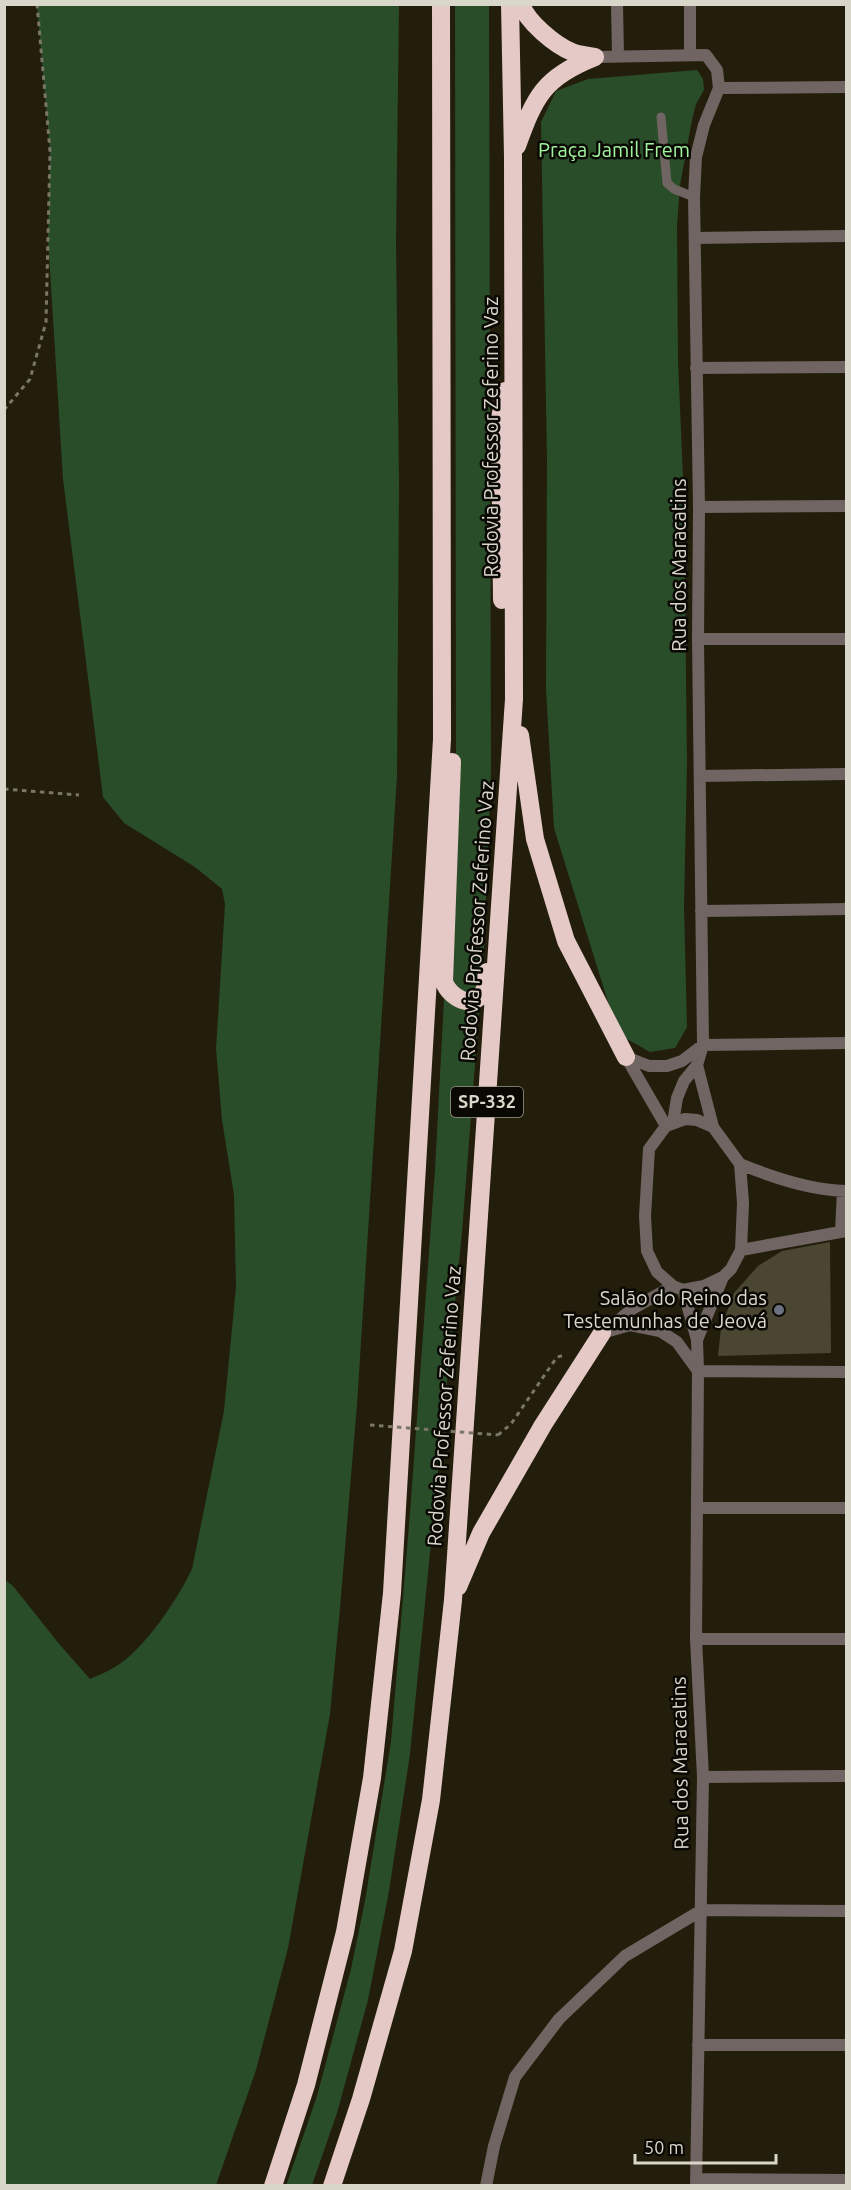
<svg xmlns="http://www.w3.org/2000/svg" width="851" height="2190" font-family="Ubuntu,sans-serif">
  <rect width="100%" height="100%" fill="#221e0b"/>
  <!-- green -->
  <path fill="#2a4d29" d="M 37,5 L 399,5 L 396,243 L 399,483 L 397,776 L 357,1405 L 340,1608 L 330,1714 L 288,1948 L 256,2070 L 216,2185 L 5,2185 L 5,1580 L 13,1586 L 60,1645 L 90,1679 C 98,1675 107,1672 115,1667 C 144,1650 178,1599 192,1569 L 224,1411 L 236,1287 L 234,1195 L 222,1120 L 216,1049 L 225,904 L 222,889 L 195,867 L 124,823 L 103,797 L 63,479 L 48,238 L 50,151 Z
    M 455,5 L 489,5 L 491,770 L 484,949 L 462,1232 L 410,1754 L 389,1891 L 368,2000 L 337,2113 L 312,2185 L 286,2186 L 317,2096 L 351,1969 L 365,1901 L 391,1742 L 410,1513 L 435,1170 L 456,773 Z
    M 697,70 L 703,79 L 704,90 L 696,104 L 692,120 L 680,185 L 677,226 L 678,361 L 684,502 L 687,763 L 684,906 L 687,1027 L 675,1048 L 650,1052 L 618,1034 L 554,828 L 546,689 L 547,459 L 541,122 L 556,91 L 588,79 Z"/>
  <!-- building -->
  <path fill="#4b4632" d="M 830,1242 L 831,1353 L 718,1356 L 721,1328 L 734,1293 L 758,1266 L 782,1251 Z"/>
  <g fill="none" stroke-linecap="round" stroke-linejoin="round">
    <!-- path -->
    <path stroke="#7a7767" stroke-width="3" stroke-dasharray="4.5 4.5" stroke-linecap="butt" d="M 4,410 L 30,379 L 46,322 L 50,151 L 37,4
      M 4,789 L 79,795
      M 498,1435 L 511,1424 L 557,1357 L 565,1355"/>
    <!-- service -->
    <path stroke="#706563" stroke-width="9" d="M 661,117 L 667,183 L 674,189 L 694,197"/>
    <!-- minor -->
    <path stroke="#706563" stroke-width="12" d="M 617,4 L 618,56
      M 690,4 L 690,54
      M 696,238 L 846,236
      M 696,368 L 846,367
      M 699,507 L 846,506
      M 698,639 L 846,639
      M 700,776 L 846,774
      M 701,911 L 846,909
      M 626,1057 L 649,1066 L 667,1066 L 682,1061 L 703,1045 L 846,1043
      M 626,1057 L 666,1126
      M 697,1065 L 713,1127
      M 685,1119 L 697,1120 L 713,1127 L 740,1164 L 743,1203 L 741,1250 L 731,1269 L 723,1277 L 704,1286 L 683,1290 L 673,1286 L 657,1272 L 647,1251 L 645,1216 L 649,1149 L 666,1126 Z
      M 673,1123 L 677,1098 L 684,1081 L 697,1065 L 703,1045 L 698,639 L 699,507 L 694,197 L 696,157 L 704,125 L 719,88
      M 740,1164 C 774,1178 810,1190 846,1191
      M 841,1231 L 843,1191
      M 741,1250 L 846,1231
      M 683,1290 L 697,1340 L 698,1371 L 696,1639 L 703,1777 L 696,2186
      M 608,1329 L 632,1309 L 673,1286
      M 602,1333 L 630,1325 L 660,1331 L 677,1342 L 698,1371 L 846,1372
      M 697,1340 L 723,1277
      M 697,1508 L 846,1508
      M 696,1639 L 846,1639
      M 703,1777 L 846,1776
      M 698,2045 L 846,2045
      M 696,2179 L 846,2180
      M 486,2186 L 494,2146 L 515,2077 L 559,2019 L 625,1956 L 702,1910 L 846,1911"/>
    <!-- tertiary -->
    <path stroke="#706563" stroke-width="12" d="M 595,57 L 706,55 L 717,70 L 719,88 L 846,87"/>
    <!-- motorway -->
    <path stroke="#e5c9c6" stroke-width="18" d="M 521,4 C 527,22 555,45 572,52 C 579,55 587,55 595,57
      M 517,146 C 535,96 544,77 595,57
      M 502,600 L 500,419 L 505,391
      M 520,735 L 535,839 L 566,941 L 626,1057
      M 452,762 L 444,982 C 450,998 473,1011 484,991 C 487,985 486,978 487,972
      M 458,1587 L 481,1533 L 543,1425 L 602,1333
      M 273,2186 L 306,2085 L 345,1932 L 372,1778 L 392,1593 L 442,739 L 441,4
      M 332,2186 L 361,2099 L 403,1951 L 431,1800 L 453,1600 L 514,699 L 513,157 L 510,4"/>
    <!-- path-bridge -->
    <path stroke="#7a7767" stroke-width="3" stroke-dasharray="4.5 4.5" stroke-linecap="butt" d="M 370,1425 L 498,1435"/>
  </g>
  <!-- markers -->
  <circle fill="#6b7280" stroke="#0a0803" stroke-width="2" cx="779" cy="1310" r="6"/>
  <g text-anchor="middle" stroke-width="5" stroke-linejoin="round" paint-order="stroke">
    <!-- shield labels -->
    <rect fill="#0a0803" stroke="#9b988e" stroke-width="1.5" x="451" y="1087" width="72" height="30" rx="4.5"/>
    <g font-size="18" font-weight="bold" fill="#d9d6ca">
      <text x="487" y="1108">SP-332</text>
    </g>
    <!-- park labels -->
    <g font-size="20" fill="#a1f49d" stroke="#0a0803">
      <text x="614" y="157">Praça Jamil Frem</text>
    </g>
    <!-- street labels -->
    <g font-size="20" fill="#d9d6ca" stroke="#0a0803">
      <text transform="translate(491 437) rotate(-90)" y="7">Rodovia Professor Zeferino Vaz</text>
      <text transform="translate(679 565) rotate(-90)" y="7">Rua dos Maracatins</text>
      <text transform="translate(477 921) rotate(-86)" y="7">Rodovia Professor Zeferino Vaz</text>
      <text transform="translate(444 1406) rotate(-86)" y="7">Rodovia Professor Zeferino Vaz</text>
      <text transform="translate(680 1763) rotate(-91)" y="7">Rua dos Maracatins</text>
    </g>
    <!-- poi labels -->
    <g font-size="20" fill="#d9d6ca" stroke="#0a0803" text-anchor="end">
      <text x="767" y="1305">Salão do Reino das<tspan x="767" dy="23">Testemunhas de Jeová</tspan></text>
    </g>
  </g>
  <!-- border -->
  <rect width="851" height="2190" fill="none" stroke="#d9d6ca" stroke-width="12"/>
  <!-- scale -->
  <path d="M635 2154v9h141v-9" fill="none" stroke="#d9d6ca" stroke-width="3"/>
  <text x="644" y="2154" font-size="18" fill="#d9d6ca" stroke="#0a0803" stroke-width="4.5" paint-order="stroke">50 m</text>
</svg>
